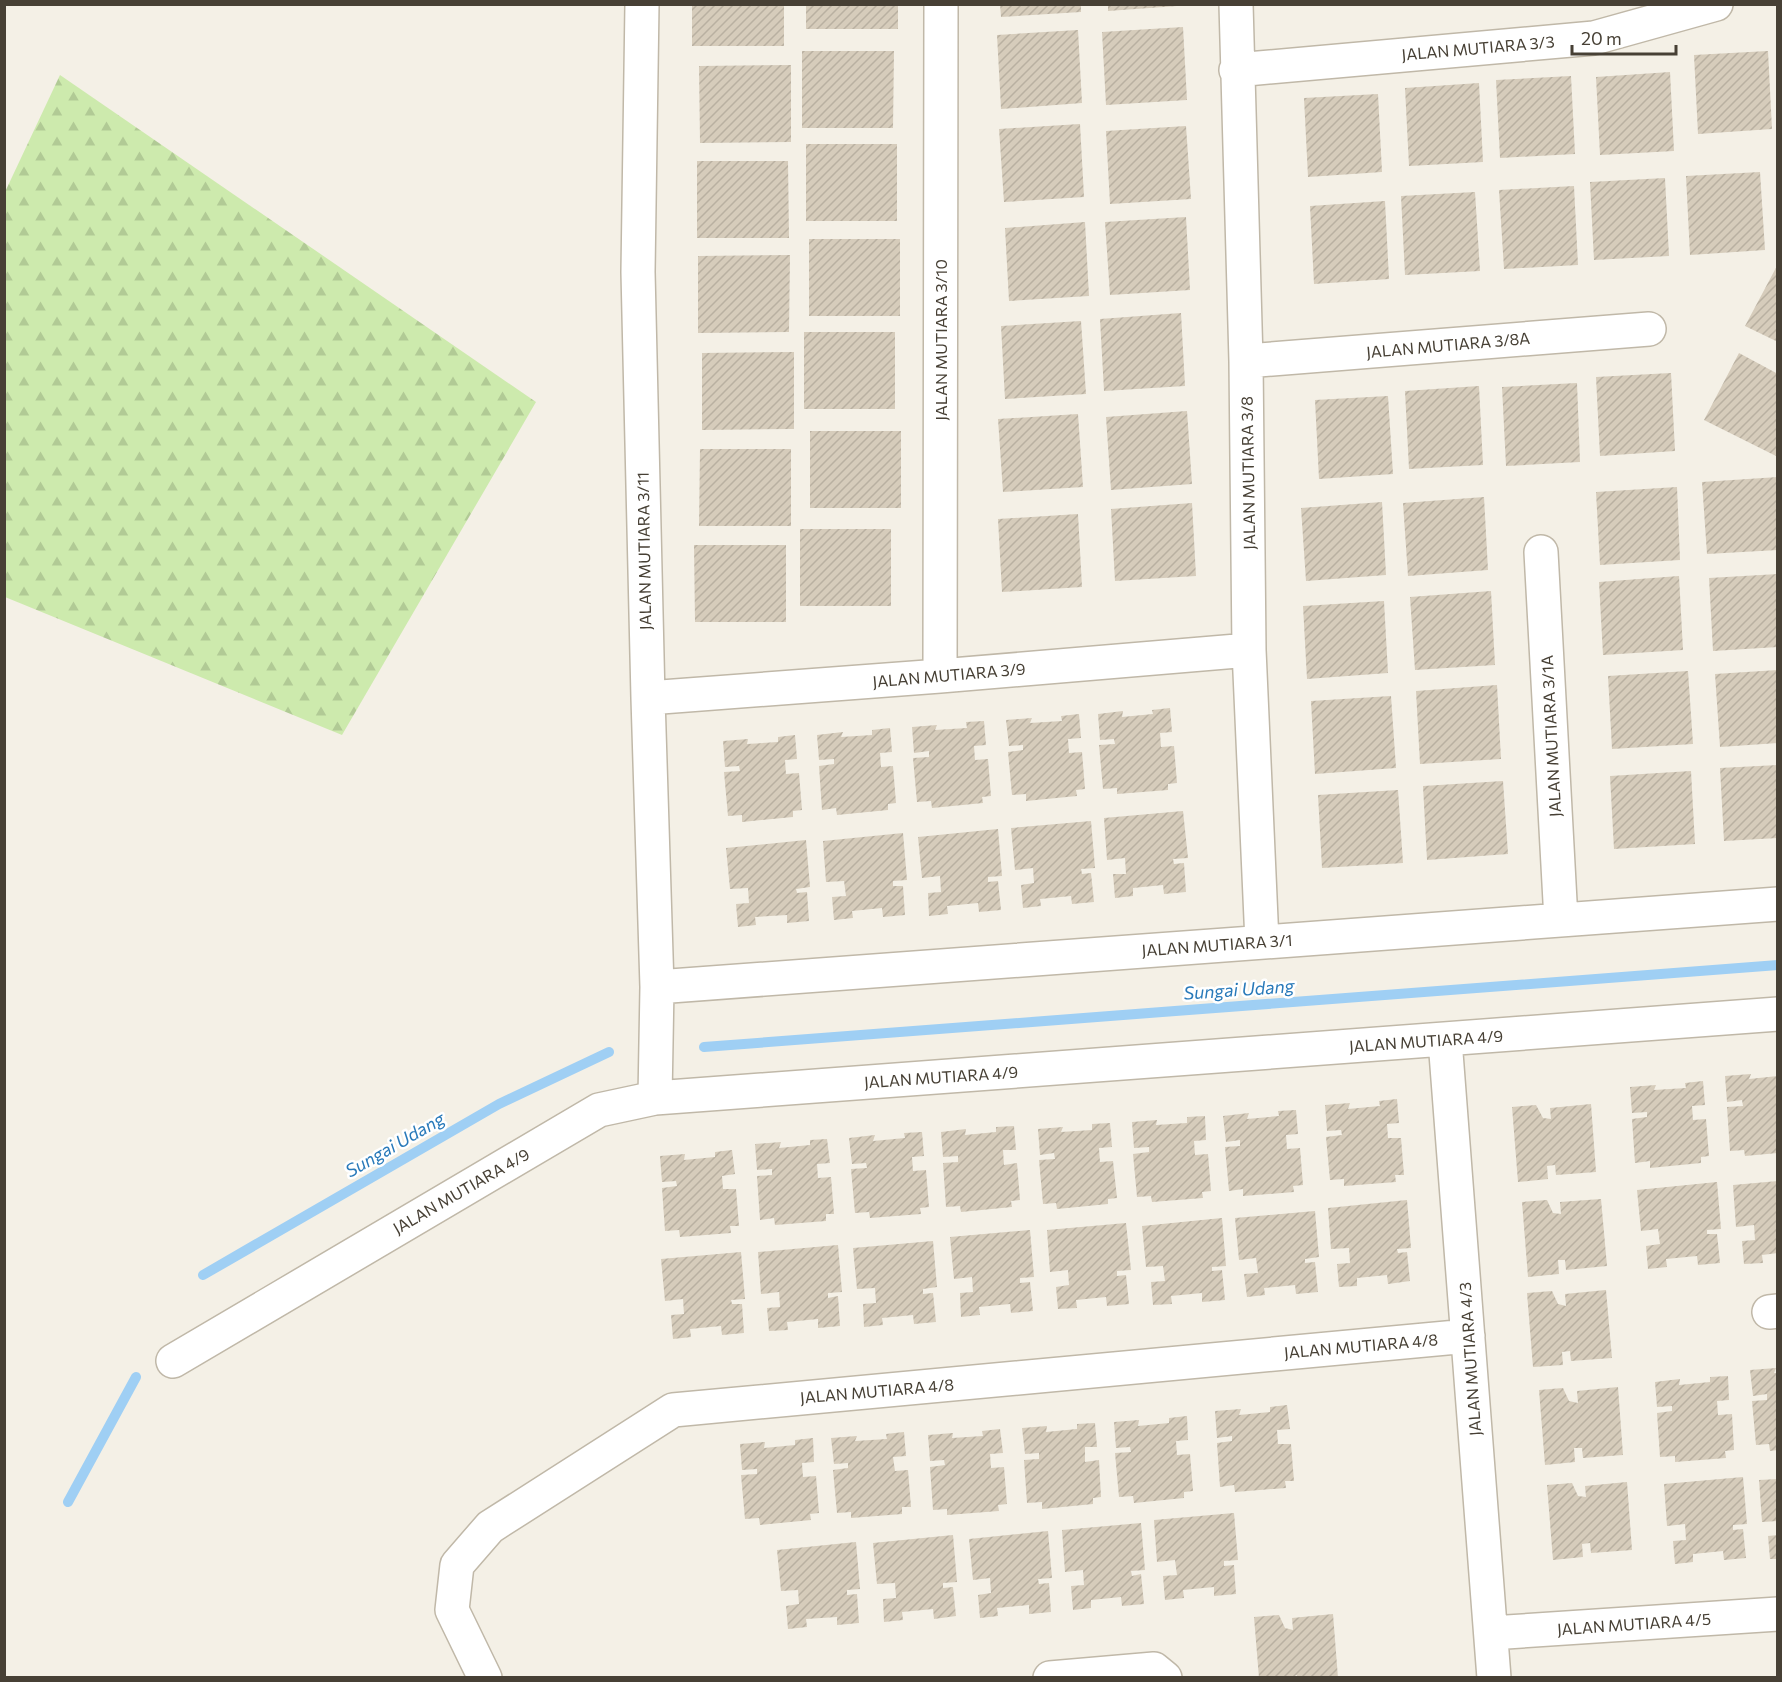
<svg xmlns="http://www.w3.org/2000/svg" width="1782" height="1682" font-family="Commissioner,sans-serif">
  <defs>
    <pattern id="forest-firs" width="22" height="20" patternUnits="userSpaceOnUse" patternTransform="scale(1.5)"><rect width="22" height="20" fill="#cdeaad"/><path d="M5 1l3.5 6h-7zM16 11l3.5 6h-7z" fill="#b1ca95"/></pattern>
    <pattern id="building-hatch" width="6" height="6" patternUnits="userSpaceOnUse" patternTransform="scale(1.5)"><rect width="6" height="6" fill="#d6ccbb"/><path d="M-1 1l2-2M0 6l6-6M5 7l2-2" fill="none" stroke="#b9b0a1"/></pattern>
  </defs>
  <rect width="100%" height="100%" fill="#f4f0e6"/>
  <!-- forest -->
  <path fill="url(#forest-firs)" d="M 60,75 L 536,402 L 342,735 L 5,597 L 5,192 Z"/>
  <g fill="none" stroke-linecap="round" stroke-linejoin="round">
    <!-- stream -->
    <path stroke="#9fcff4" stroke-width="10" d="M 704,1047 L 1778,965
      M 203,1275 L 499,1104 L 609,1052
      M 68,1502 L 136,1377"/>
  </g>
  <!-- building -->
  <path fill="url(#building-hatch)" d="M 692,4 L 784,4 L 784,46 L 692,46 Z
    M 806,4 L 898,4 L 898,29 L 806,29 Z
    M 1000,4 L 1081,4 L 1081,12 L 1001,17 Z
    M 1108,4 L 1177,4 L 1177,6 L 1108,11 Z
    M 1183,27 L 1187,100 L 1106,105 L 1102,32 Z
    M 1078,30 L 1082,103 L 1001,109 L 997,35 Z
    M 802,51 L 894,51 L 893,128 L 802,128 Z
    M 1768,51 L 1772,129 L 1698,134 L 1694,55 Z
    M 791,65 L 791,142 L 700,143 L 699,66 Z
    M 1670,72 L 1674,151 L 1600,155 L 1596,77 Z
    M 1571,76 L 1575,154 L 1500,158 L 1496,80 Z
    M 1479,83 L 1483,162 L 1409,166 L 1405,88 Z
    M 1378,94 L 1382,172 L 1308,177 L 1304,98 Z
    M 1080,124 L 1084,197 L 1004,202 L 999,129 Z
    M 1186,126 L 1191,199 L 1110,204 L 1106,131 Z
    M 806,144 L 897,144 L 897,221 L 806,221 Z
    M 697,161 L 788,161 L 789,238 L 697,238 Z
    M 1760,172 L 1765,250 L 1690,255 L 1686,176 Z
    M 1665,178 L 1669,256 L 1594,260 L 1590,182 Z
    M 1574,186 L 1578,265 L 1504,269 L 1499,190 Z
    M 1475,192 L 1480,271 L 1405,275 L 1401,196 Z
    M 1385,201 L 1389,279 L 1314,284 L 1310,206 Z
    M 1186,217 L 1190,290 L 1110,295 L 1105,222 Z
    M 1085,222 L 1089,296 L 1009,301 L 1005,228 Z
    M 809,239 L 900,239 L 900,316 L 809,316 Z
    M 790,255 L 789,332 L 698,333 L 698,256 Z
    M 1778,264 L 1778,342 L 1745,326 Z
    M 1181,313 L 1185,386 L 1104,391 L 1100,319 Z
    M 1081,321 L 1086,394 L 1005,399 L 1001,326 Z
    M 804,332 L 895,332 L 895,409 L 804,409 Z
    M 794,352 L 794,429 L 702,430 L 702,353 Z
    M 1739,353 L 1778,374 L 1778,457 L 1704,420 Z
    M 1671,373 L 1675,451 L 1600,456 L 1596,377 Z
    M 1577,383 L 1580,462 L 1506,466 L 1502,387 Z
    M 1479,386 L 1483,465 L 1409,469 L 1405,391 Z
    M 1388,396 L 1393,474 L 1319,479 L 1315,400 Z
    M 1187,411 L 1192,484 L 1111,490 L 1106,417 Z
    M 1078,414 L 1083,487 L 1003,492 L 998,419 Z
    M 810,431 L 901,431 L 901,508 L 810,508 Z
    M 700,449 L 791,449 L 791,526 L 699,526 Z
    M 1778,477 L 1778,550 L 1707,554 L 1702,482 Z
    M 1677,487 L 1680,560 L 1600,565 L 1596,492 Z
    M 1484,497 L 1488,570 L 1408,576 L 1403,503 Z
    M 1382,502 L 1386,575 L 1306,581 L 1301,508 Z
    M 1192,503 L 1196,576 L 1115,581 L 1111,509 Z
    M 1078,514 L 1082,587 L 1002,592 L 998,519 Z
    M 800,529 L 891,529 L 891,606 L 800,606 Z
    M 694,545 L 786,545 L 786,622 L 695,622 Z
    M 1778,574 L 1778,647 L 1713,651 L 1709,578 Z
    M 1679,576 L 1683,650 L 1603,655 L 1599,582 Z
    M 1491,591 L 1495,665 L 1415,670 L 1410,597 Z
    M 1384,601 L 1388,673 L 1307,679 L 1303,606 Z
    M 1778,670 L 1778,743 L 1720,747 L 1715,674 Z
    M 1688,671 L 1693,744 L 1612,749 L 1608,676 Z
    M 1497,685 L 1501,759 L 1420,764 L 1416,691 Z
    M 1391,696 L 1396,768 L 1315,774 L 1311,701 Z
    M 1170,708 L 1172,732 L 1160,733 L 1161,747 L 1174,746 L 1177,783 L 1168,784 L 1168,790 L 1117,794 L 1117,788 L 1103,789 L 1099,745 L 1115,744 L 1114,739 L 1100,740 L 1098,714 L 1123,711 L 1122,717 L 1153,714 L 1152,710 Z
    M 1079,714 L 1081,738 L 1068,739 L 1069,753 L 1082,752 L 1085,789 L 1076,790 L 1077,796 L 1026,801 L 1026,794 L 1012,795 L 1008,752 L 1023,750 L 1023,745 L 1009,746 L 1006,720 L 1032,718 L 1030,723 L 1062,721 L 1061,716 Z
    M 984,721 L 986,745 L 974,746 L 975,760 L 988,759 L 991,796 L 982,797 L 983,803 L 932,808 L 931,801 L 917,802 L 913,758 L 929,757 L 929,751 L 914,753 L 912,727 L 937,725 L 935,730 L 967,728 L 966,722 Z
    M 890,728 L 892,752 L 880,753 L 881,767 L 893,766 L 896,803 L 888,804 L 888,810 L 837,815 L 836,808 L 822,810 L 819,766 L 834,764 L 834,759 L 819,760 L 817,735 L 843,732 L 841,737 L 872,735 L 872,730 Z
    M 795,735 L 797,759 L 785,760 L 786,774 L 799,773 L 802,810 L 793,811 L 793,817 L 742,822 L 742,815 L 728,816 L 724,772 L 740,771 L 739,766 L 725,767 L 723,741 L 748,739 L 747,744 L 778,742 L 778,737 Z
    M 1778,765 L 1778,838 L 1724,841 L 1720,768 Z
    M 1691,771 L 1695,844 L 1614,849 L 1610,776 Z
    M 1503,781 L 1508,854 L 1427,860 L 1423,786 Z
    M 1398,790 L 1403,863 L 1322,868 L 1318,795 Z
    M 1183,811 L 1188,858 L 1173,859 L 1174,864 L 1184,863 L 1186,892 L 1164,894 L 1163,885 L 1133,888 L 1133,896 L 1115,898 L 1113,874 L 1126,874 L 1125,858 L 1107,860 L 1104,818 Z
    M 1091,821 L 1095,868 L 1081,869 L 1082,874 L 1091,873 L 1094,902 L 1072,904 L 1071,896 L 1040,899 L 1041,906 L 1023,908 L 1021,885 L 1034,883 L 1033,868 L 1015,870 L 1011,828 Z
    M 998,829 L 1002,876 L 988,877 L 988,882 L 998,881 L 1001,910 L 979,912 L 978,903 L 947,906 L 948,914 L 929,916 L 928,893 L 941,892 L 940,876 L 922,878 L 918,837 Z
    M 903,833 L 907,880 L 893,881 L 893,886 L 903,886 L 905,915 L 883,917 L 882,908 L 852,911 L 853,918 L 834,920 L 832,897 L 846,896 L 844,881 L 826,882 L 823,841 Z
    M 806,840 L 810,887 L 796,889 L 797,893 L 807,892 L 809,921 L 787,923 L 787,915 L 755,917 L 756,925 L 738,927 L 736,904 L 749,903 L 748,888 L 730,889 L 726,848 Z
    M 1751,1074 L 1749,1079 L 1778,1076 L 1778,1153 L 1745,1156 L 1744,1150 L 1730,1151 L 1727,1107 L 1743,1106 L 1742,1100 L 1727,1102 L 1725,1076 Z
    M 1703,1081 L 1705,1105 L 1692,1106 L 1693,1120 L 1706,1119 L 1709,1156 L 1701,1157 L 1701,1163 L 1650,1168 L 1650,1161 L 1635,1163 L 1632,1119 L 1647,1117 L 1647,1112 L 1632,1113 L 1630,1087 L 1656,1085 L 1654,1090 L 1686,1088 L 1685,1083 Z
    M 1397,1099 L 1399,1123 L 1387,1124 L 1388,1138 L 1401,1138 L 1404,1175 L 1395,1175 L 1396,1182 L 1344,1186 L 1344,1179 L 1330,1180 L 1326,1137 L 1342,1135 L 1341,1130 L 1327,1131 L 1325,1105 L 1350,1103 L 1348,1109 L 1380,1106 L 1379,1101 Z
    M 1591,1104 L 1596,1172 L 1556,1175 L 1555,1165 L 1547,1166 L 1548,1179 L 1518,1182 L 1512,1107 L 1536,1105 L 1543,1118 L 1551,1119 L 1550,1108 Z
    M 1296,1110 L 1298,1134 L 1286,1135 L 1287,1149 L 1300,1148 L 1303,1185 L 1293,1186 L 1294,1192 L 1243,1196 L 1243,1189 L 1229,1191 L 1225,1147 L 1240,1146 L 1240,1140 L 1226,1142 L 1223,1116 L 1249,1113 L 1247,1119 L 1279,1116 L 1278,1111 Z
    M 1205,1116 L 1206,1140 L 1194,1141 L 1195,1155 L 1208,1154 L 1211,1191 L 1202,1192 L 1203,1198 L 1152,1202 L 1151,1196 L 1137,1197 L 1133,1154 L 1149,1152 L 1149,1147 L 1134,1148 L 1132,1122 L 1157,1120 L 1156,1125 L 1187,1123 L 1187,1117 Z
    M 1110,1123 L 1112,1147 L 1099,1148 L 1100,1162 L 1113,1161 L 1117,1198 L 1108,1199 L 1108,1204 L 1057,1209 L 1056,1203 L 1043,1204 L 1039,1160 L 1055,1159 L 1054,1153 L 1040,1155 L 1038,1129 L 1063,1127 L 1061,1132 L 1092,1130 L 1092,1124 Z
    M 1014,1126 L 1016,1150 L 1003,1150 L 1004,1165 L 1017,1163 L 1020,1200 L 1011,1201 L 1012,1207 L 961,1212 L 960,1206 L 946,1207 L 943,1163 L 958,1162 L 958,1156 L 943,1157 L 941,1132 L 966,1129 L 965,1135 L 996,1132 L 996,1127 Z
    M 922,1132 L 924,1156 L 912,1157 L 913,1171 L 926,1170 L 929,1207 L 920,1208 L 921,1214 L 870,1218 L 869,1212 L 855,1213 L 851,1169 L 867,1168 L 866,1163 L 852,1164 L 849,1138 L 875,1135 L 873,1141 L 905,1138 L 904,1133 Z
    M 827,1139 L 830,1163 L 817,1164 L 818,1178 L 831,1177 L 834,1214 L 826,1214 L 826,1221 L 775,1225 L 774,1218 L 760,1220 L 757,1176 L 772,1175 L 772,1169 L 757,1170 L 755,1144 L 781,1142 L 779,1148 L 810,1145 L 810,1140 Z
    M 732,1150 L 735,1174 L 722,1176 L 723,1189 L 736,1189 L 739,1226 L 730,1226 L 731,1233 L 680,1237 L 679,1230 L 665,1231 L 662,1188 L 677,1186 L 676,1181 L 662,1182 L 660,1156 L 685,1154 L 684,1160 L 715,1157 L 715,1152 Z
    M 1778,1181 L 1778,1253 L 1762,1255 L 1763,1263 L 1744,1264 L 1742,1241 L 1755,1240 L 1754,1225 L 1736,1227 L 1733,1185 Z
    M 1717,1182 L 1721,1229 L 1707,1230 L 1707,1234 L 1717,1234 L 1720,1263 L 1698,1265 L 1697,1256 L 1666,1259 L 1667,1267 L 1648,1269 L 1646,1246 L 1660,1244 L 1658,1229 L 1641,1231 L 1637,1190 Z
    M 1601,1199 L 1607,1266 L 1566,1270 L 1565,1260 L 1558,1260 L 1559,1274 L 1528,1277 L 1522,1202 L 1547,1200 L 1553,1213 L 1561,1214 L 1560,1202 Z
    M 1407,1200 L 1411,1248 L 1397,1249 L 1398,1253 L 1407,1252 L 1410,1281 L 1388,1284 L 1387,1275 L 1357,1278 L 1357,1286 L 1339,1287 L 1337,1264 L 1350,1263 L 1349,1248 L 1331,1249 L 1328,1208 Z
    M 1315,1211 L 1319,1257 L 1305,1259 L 1305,1263 L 1315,1262 L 1318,1292 L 1296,1294 L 1295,1285 L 1264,1288 L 1265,1295 L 1247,1297 L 1244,1274 L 1258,1273 L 1256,1258 L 1239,1260 L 1235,1218 Z
    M 1222,1218 L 1226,1266 L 1212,1267 L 1212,1271 L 1222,1270 L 1225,1300 L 1202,1302 L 1202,1293 L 1171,1296 L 1172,1304 L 1153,1305 L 1151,1282 L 1165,1281 L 1163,1266 L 1146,1267 L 1142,1226 Z
    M 1126,1223 L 1131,1270 L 1117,1271 L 1117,1276 L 1126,1275 L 1129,1304 L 1107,1306 L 1106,1297 L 1076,1300 L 1077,1308 L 1058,1309 L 1056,1287 L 1069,1285 L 1068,1270 L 1050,1272 L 1047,1230 Z
    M 1030,1230 L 1034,1277 L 1020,1278 L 1020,1283 L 1030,1282 L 1033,1311 L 1011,1313 L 1010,1304 L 979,1307 L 980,1315 L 961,1317 L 960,1293 L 973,1292 L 972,1277 L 954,1279 L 950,1237 Z
    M 933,1241 L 937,1287 L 923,1289 L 923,1294 L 933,1293 L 936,1322 L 914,1324 L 913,1315 L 882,1318 L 883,1325 L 864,1327 L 863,1304 L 876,1303 L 875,1288 L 857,1289 L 853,1248 Z
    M 838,1245 L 842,1292 L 828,1293 L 828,1298 L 838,1296 L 840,1326 L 818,1328 L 818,1319 L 787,1322 L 788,1330 L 769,1331 L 767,1308 L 780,1307 L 779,1292 L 761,1294 L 758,1252 Z
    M 741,1252 L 745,1299 L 731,1300 L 732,1304 L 742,1304 L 744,1333 L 722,1335 L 721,1326 L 690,1329 L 691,1337 L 673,1339 L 671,1315 L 684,1314 L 683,1299 L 665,1301 L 661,1259 Z
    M 1606,1290 L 1612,1358 L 1571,1361 L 1570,1351 L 1562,1352 L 1563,1365 L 1533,1367 L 1527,1293 L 1552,1291 L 1558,1304 L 1566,1306 L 1565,1294 Z
    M 1776,1368 L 1774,1373 L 1778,1373 L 1778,1450 L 1770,1451 L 1769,1444 L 1756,1445 L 1752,1401 L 1767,1400 L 1767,1394 L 1753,1396 L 1750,1370 Z
    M 1728,1376 L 1729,1400 L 1717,1401 L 1718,1415 L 1732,1414 L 1734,1450 L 1725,1451 L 1726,1458 L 1675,1462 L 1675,1456 L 1660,1457 L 1657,1413 L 1672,1411 L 1672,1406 L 1657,1407 L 1655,1382 L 1680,1379 L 1679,1385 L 1710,1382 L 1710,1377 Z
    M 1618,1387 L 1623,1455 L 1583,1458 L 1582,1448 L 1574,1448 L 1575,1462 L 1545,1465 L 1539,1390 L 1563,1388 L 1569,1401 L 1578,1403 L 1577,1391 Z
    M 1287,1405 L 1290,1429 L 1277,1430 L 1278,1444 L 1291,1444 L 1294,1481 L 1285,1481 L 1286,1488 L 1235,1492 L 1234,1485 L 1220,1487 L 1217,1443 L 1232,1441 L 1232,1436 L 1217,1438 L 1215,1411 L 1241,1409 L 1239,1415 L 1270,1412 L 1270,1407 Z
    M 1187,1416 L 1188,1440 L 1176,1441 L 1177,1455 L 1190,1454 L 1193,1491 L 1184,1492 L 1184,1498 L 1134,1503 L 1133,1496 L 1119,1497 L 1115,1453 L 1131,1452 L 1130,1447 L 1116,1448 L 1114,1422 L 1139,1420 L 1138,1426 L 1169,1423 L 1169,1418 Z
    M 1095,1423 L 1097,1447 L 1085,1447 L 1085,1462 L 1099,1460 L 1101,1497 L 1093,1498 L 1093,1504 L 1042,1509 L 1042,1502 L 1027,1503 L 1024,1460 L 1039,1459 L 1039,1453 L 1025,1454 L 1022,1428 L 1047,1426 L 1046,1432 L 1077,1429 L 1077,1424 Z
    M 1000,1429 L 1003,1453 L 990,1454 L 991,1468 L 1004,1467 L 1007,1504 L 998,1505 L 999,1511 L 947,1515 L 947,1509 L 933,1510 L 930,1467 L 945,1465 L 944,1460 L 930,1461 L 928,1435 L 953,1433 L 952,1438 L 983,1436 L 982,1431 Z
    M 904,1432 L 906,1456 L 893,1457 L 895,1471 L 908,1470 L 911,1507 L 902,1507 L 902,1514 L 851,1518 L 851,1512 L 837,1513 L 833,1470 L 848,1468 L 848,1463 L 834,1464 L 831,1438 L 857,1436 L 855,1441 L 887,1439 L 886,1434 Z
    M 813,1438 L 814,1462 L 802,1463 L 803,1477 L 816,1476 L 819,1513 L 810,1514 L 811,1520 L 760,1525 L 759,1518 L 745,1519 L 741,1475 L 757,1474 L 757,1469 L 742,1470 L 740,1444 L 765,1442 L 764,1448 L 795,1445 L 795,1440 Z
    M 1743,1477 L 1747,1524 L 1733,1525 L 1733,1530 L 1743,1529 L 1746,1558 L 1724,1560 L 1723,1551 L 1693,1554 L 1693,1562 L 1675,1564 L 1673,1541 L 1686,1540 L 1685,1524 L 1667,1526 L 1664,1484 Z
    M 1778,1479 L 1778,1521 L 1762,1522 L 1759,1480 Z
    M 1627,1482 L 1632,1550 L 1591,1553 L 1590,1543 L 1582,1544 L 1583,1557 L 1553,1560 L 1547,1485 L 1572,1483 L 1578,1496 L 1586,1497 L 1585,1486 Z
    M 1234,1513 L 1238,1560 L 1224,1561 L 1224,1566 L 1234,1565 L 1236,1594 L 1214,1596 L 1214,1587 L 1183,1590 L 1184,1598 L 1165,1600 L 1163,1576 L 1177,1575 L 1175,1560 L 1157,1562 L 1154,1520 Z
    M 1141,1523 L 1145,1570 L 1131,1571 L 1132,1576 L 1141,1574 L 1144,1604 L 1122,1606 L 1121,1597 L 1091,1600 L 1091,1608 L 1073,1610 L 1071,1586 L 1084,1585 L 1083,1570 L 1065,1572 L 1062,1530 Z
    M 1048,1531 L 1052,1578 L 1038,1579 L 1039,1584 L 1049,1583 L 1051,1612 L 1029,1614 L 1029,1605 L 997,1608 L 998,1616 L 980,1618 L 978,1595 L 991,1593 L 990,1578 L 973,1580 L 969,1539 Z
    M 953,1535 L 957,1582 L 943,1583 L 943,1588 L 953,1587 L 956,1616 L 934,1619 L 933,1609 L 902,1612 L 903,1620 L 884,1622 L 883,1599 L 896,1598 L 895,1583 L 877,1584 L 873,1543 Z
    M 1778,1535 L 1778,1559 L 1770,1559 L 1768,1536 Z
    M 856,1542 L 860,1589 L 847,1590 L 847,1595 L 857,1594 L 859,1623 L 837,1625 L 837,1617 L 806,1619 L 807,1627 L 788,1629 L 786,1606 L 799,1604 L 798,1590 L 781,1591 L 777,1550 Z
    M 1333,1614 L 1338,1678 L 1297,1678 L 1297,1675 L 1290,1678 L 1259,1678 L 1254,1617 L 1279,1615 L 1285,1628 L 1293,1630 L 1292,1618 Z"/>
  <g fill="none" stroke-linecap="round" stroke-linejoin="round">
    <defs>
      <path id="minor" d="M 642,4 L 638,272 L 648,698 L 657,987 L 655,1098
        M 1236,4 L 1246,361 L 1249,650 L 1262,942
        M 1236,70 L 1594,38 L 1716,4
        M 1246,361 L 1649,329
        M 1541,552 L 1561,920
        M 940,676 L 941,4
        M 648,698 L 940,676 L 1249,650
        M 657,987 L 1778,904
        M 1445,1040 L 1494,1678
        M 1769,1312 L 1778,1311
        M 173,1361 L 599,1110 L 655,1098 L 1778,1014
        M 1491,1633 L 1778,1614
        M 485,1678 L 452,1610 L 457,1565 L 490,1527 L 673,1410 L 1468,1336
        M 1050,1678 L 1154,1669 L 1165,1678"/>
    </defs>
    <!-- minor casing -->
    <use href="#minor" stroke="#c0b8a8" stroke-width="36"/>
    <!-- minor -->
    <use href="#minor" stroke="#fff" stroke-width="33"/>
  </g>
  <g text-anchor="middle" stroke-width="5" stroke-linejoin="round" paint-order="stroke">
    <!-- street labels -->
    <g font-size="16" fill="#474035" stroke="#fff">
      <text transform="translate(1478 48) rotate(-5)" y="6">JALAN MUTIARA 3/3</text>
      <text transform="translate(941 340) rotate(-90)" y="6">JALAN MUTIARA 3/10</text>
      <text transform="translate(1448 345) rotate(-5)" y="6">JALAN MUTIARA 3/8A</text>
      <text transform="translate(1248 473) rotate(-91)" y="6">JALAN MUTIARA 3/8</text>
      <text transform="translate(644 551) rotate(-91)" y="6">JALAN MUTIARA 3/11</text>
      <text transform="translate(949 675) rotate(-5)" y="6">JALAN MUTIARA 3/9</text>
      <text transform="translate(1551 736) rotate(-93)" y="6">JALAN MUTIARA 3/1A</text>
      <text transform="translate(1217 945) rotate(-4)" y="6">JALAN MUTIARA 3/1</text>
      <text transform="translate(1426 1041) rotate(-4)" y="6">JALAN MUTIARA 4/9</text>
      <text transform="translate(941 1077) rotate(-4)" y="6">JALAN MUTIARA 4/9</text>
      <text transform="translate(461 1191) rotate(-30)" y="6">JALAN MUTIARA 4/9</text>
      <text transform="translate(1361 1346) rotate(-5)" y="6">JALAN MUTIARA 4/8</text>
      <text transform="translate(1470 1359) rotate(-94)" y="6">JALAN MUTIARA 4/3</text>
      <text transform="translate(877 1391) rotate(-5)" y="6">JALAN MUTIARA 4/8</text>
      <text transform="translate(1634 1624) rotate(-4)" y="6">JALAN MUTIARA 4/5</text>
    </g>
    <!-- water labels -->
    <g font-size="18" font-style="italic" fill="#2879b9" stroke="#fff">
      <text transform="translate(1239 990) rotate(-4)" y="6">Sungai Udang</text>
      <text transform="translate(395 1145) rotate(-30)" y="6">Sungai Udang</text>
    </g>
  </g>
  <!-- border -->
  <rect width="1782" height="1682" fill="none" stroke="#474035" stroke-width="12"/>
  <!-- scale -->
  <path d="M1572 45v9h104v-9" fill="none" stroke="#474035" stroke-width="3"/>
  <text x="1581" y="45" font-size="18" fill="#474035" stroke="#ffffff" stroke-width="4.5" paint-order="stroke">20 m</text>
</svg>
